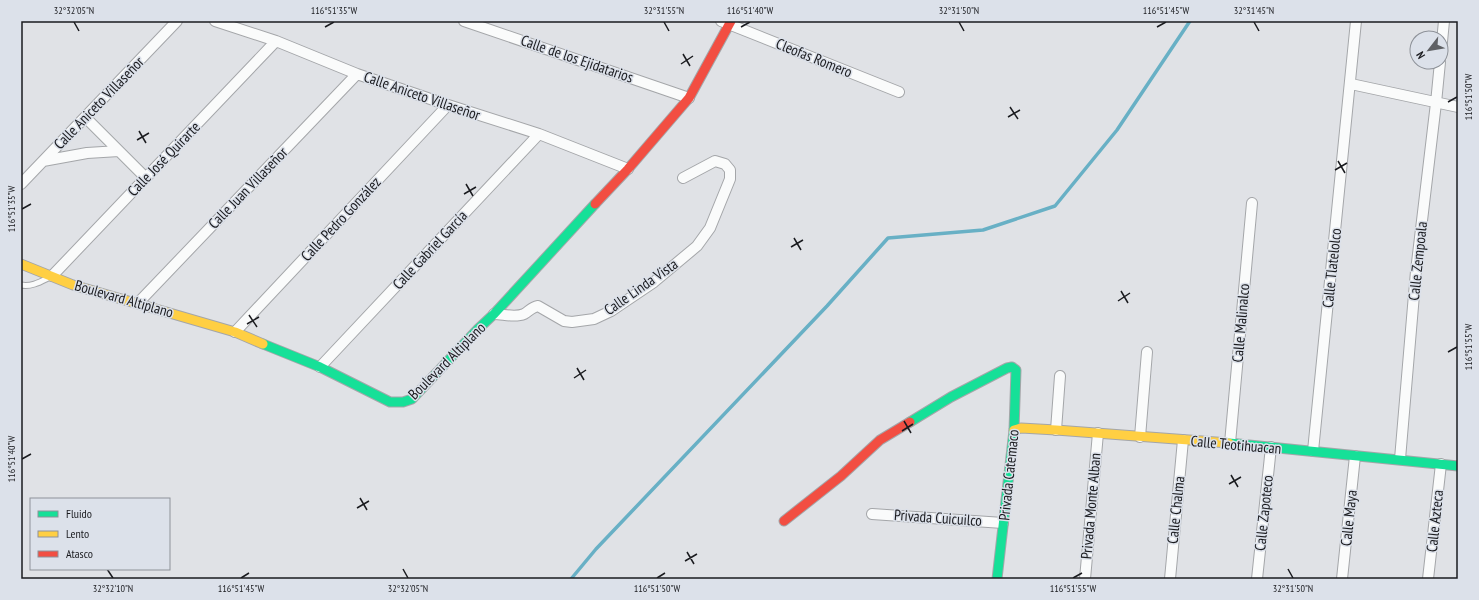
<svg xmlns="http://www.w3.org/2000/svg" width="1479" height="600" font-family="'PT Sans Narrow',sans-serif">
  <rect width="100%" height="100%" fill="#e0e2e6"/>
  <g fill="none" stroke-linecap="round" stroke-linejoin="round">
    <!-- stream -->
    <path stroke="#68b0c5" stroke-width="3.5" d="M 571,579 L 596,549 L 827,306 L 888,238 L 983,230 L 1055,206 L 1117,130 L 1190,21"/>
    <defs>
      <path id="lane" d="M 21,285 C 31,287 40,282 48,278"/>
      <path id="street" d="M 215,21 L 276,41 L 357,74 L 448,105 L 539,134 L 628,169
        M 464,21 L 689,98
        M 721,21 L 899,92
        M 1441,52 L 1444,21
        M 1351,84 L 1458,107
        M 85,117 L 146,178
        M 43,161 L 87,153 L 119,151
        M 21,184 L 177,21
        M 52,276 L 276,41
        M 138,303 L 357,74
        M 494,314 C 503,314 515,318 524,314 C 529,311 532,307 538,306 L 564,321 L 572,322 L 594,319 L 611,311 L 654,282 L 697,246 L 710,228 L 730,179 L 730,170 L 725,164 L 715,161 L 683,178
        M 235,332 L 448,105
        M 320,367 L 539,134
        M 1056,430 L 1060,376
        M 1140,437 L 1147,352
        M 1230,443 L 1252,203
        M 1313,451 L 1356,21
        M 1400,459 L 1416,271 L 1436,103 L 1440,62
        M 872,514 L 1003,523
        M 1085,579 L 1098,433
        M 1170,579 L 1183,440
        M 1257,579 L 1271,447
        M 1342,579 L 1355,456
        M 1428,579 L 1441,464"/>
      <path id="fast" d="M 263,344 L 320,367 L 390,402 L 403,402 L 412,399 L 478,329 L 494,314 L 595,204
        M 910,422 L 951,397 L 1007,368 L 1012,367 L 1016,370 L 1014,430 L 997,579
        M 1229,443 L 1458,466"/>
      <path id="slow" d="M 21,264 L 73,285 L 235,332 L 263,344
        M 1014,430 L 1021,428 L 1056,430 L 1229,443"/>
      <path id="jam" d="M 595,204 L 628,169 L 689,98 L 731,21
        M 784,521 L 841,476 L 880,440 L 910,422"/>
    </defs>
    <!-- lane casing -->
    <use href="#lane" stroke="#a4a6a9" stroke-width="7"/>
    <!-- street casing -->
    <use href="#street" stroke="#a4a6a9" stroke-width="12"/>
    <!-- fast casing -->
    <use href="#fast" stroke="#a4a6a9" stroke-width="11"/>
    <!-- slow casing -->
    <use href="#slow" stroke="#a4a6a9" stroke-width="11"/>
    <!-- jam casing -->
    <use href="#jam" stroke="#a4a6a9" stroke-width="11"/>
    <!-- lane -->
    <use href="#lane" stroke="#fafbfb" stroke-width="5"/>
    <!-- street -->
    <use href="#street" stroke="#fafbfb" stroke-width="10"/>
    <!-- fast -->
    <use href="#fast" stroke="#16e098" stroke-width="9"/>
    <!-- slow -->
    <use href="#slow" stroke="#ffcf43" stroke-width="9"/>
    <!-- jam -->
    <use href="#jam" stroke="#f24e42" stroke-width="9"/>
  </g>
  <!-- ticks -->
  <path fill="none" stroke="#1a1b1f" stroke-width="1.5" d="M 74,22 L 79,31M 664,22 L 669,31M 959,22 L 964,31M 1254,22 L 1259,31M 325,27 L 334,22M 741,27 L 750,22M 1157,27 L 1166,22M 683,54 L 690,66M 681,64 L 693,56M 1448,102 L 1457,97M 1010,107 L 1018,119M 1008,117 L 1020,110M 139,131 L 146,143M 137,140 L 149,133M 1338,161 L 1345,173M 1335,170 L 1347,163M 466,184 L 473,196M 464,194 L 476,187M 22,209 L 31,204M 794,238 L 801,250M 791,247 L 803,240M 1121,291 L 1128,303M 1118,301 L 1130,293M 249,315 L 257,327M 247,324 L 259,317M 1448,352 L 1457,347M 577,368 L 584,380M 574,378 L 586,370M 904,421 L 911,433M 902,431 L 913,424M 22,459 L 31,454M 1231,475 L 1238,487M 1229,484 L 1241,477M 360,498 L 367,510M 357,508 L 369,501M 687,552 L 694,564M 685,561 L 697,554M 107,569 L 113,578M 403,569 L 408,578M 1288,569 L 1293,578M 241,578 L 249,573M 657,578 L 665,573M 1073,578 L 1082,573"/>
  <g text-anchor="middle" stroke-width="3" stroke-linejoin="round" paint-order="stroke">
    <!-- street labels -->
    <g font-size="15" fill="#1a1b1f" stroke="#dce1ea">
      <text transform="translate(814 58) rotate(22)" y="5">Cleofas Romero</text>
      <text transform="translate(577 59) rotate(19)" y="5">Calle de los Ejidatarios</text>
      <text transform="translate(422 96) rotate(19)" y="5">Calle Aniceto Villaseñor</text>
      <text transform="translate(99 103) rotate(-46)" y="5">Calle Aniceto Villaseñor</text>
      <text transform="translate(164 159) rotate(-46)" y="5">Calle José Quirarte</text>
      <text transform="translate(248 188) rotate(-46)" y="5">Calle Juan Villaseñor</text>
      <text transform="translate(341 219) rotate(-47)" y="5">Calle Pedro González</text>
      <text transform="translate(430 250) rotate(-47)" y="5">Calle Gabriel García</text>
      <text transform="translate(1418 261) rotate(-84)" y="5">Calle Zempoala</text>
      <text transform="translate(1332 268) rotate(-84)" y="5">Calle Tlatelolco</text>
      <text transform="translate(641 287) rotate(-35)" y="5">Calle Linda Vista</text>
      <text transform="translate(124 299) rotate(16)" y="5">Boulevard Altiplano</text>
      <text transform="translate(1241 323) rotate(-85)" y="5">Calle Malinalco</text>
      <text transform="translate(447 361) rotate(-45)" y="5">Boulevard Altiplano</text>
      <text transform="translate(1236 445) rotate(5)" y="5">Calle Teotihuacan</text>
      <text transform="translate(1009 475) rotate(-84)" y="5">Privada Catemaco</text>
      <text transform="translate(1091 506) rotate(-85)" y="5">Privada Monte Alban</text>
      <text transform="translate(1176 510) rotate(-84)" y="5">Calle Chalma</text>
      <text transform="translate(1264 513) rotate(-84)" y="5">Calle Zapoteco</text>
      <text transform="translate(938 518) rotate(4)" y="5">Privada Cuicuilco</text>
      <text transform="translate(1349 518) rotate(-84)" y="5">Calle Maya</text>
      <text transform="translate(1435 521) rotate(-84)" y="5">Calle Azteca</text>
    </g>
  </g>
  <!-- border -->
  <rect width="1479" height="600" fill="none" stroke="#dce1ea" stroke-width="44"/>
  <!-- legend -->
  <rect x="30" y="498" width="140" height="72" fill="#dce1ea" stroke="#8e9299"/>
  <rect x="38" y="511" width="20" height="6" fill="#16e098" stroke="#8e9299"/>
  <text x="66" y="518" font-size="12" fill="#1a1b1f">Fluido</text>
  <rect x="38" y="531" width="20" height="6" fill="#ffcf43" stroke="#8e9299"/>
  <text x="66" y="538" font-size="12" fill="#1a1b1f">Lento</text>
  <rect x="38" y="551" width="20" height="6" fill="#f24e42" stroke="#8e9299"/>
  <text x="66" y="558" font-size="12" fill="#1a1b1f">Atasco</text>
  <!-- north arrow -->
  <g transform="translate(1429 50) rotate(239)"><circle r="19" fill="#dce1ea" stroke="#8e9299"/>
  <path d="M0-3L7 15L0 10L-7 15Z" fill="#5f6165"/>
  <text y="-6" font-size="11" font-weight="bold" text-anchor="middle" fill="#1a1b1f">N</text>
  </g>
  <rect x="22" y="22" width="1435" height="556" fill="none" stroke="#1a1b1f" stroke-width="1.5"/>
  <g font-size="10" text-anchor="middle" fill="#1a1b1f">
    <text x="74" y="14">32°32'05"N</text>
    <text x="334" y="14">116°51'35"W</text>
    <text x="664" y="14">32°31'55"N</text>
    <text x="750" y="14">116°51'40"W</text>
    <text x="959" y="14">32°31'50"N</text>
    <text x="1166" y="14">116°51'45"W</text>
    <text x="1254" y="14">32°31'45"N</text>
    <text transform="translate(1468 97) rotate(-90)" y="4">116°51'50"W</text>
    <text transform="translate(11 209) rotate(-90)" y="4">116°51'35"W</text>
    <text transform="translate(1468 347) rotate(-90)" y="4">116°51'55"W</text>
    <text transform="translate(11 459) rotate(-90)" y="4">116°51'40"W</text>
    <text x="113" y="592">32°32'10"N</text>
    <text x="241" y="592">116°51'45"W</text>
    <text x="408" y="592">32°32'05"N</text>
    <text x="657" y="592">116°51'50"W</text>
    <text x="1073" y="592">116°51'55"W</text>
    <text x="1293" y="592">32°31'50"N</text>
  </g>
</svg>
